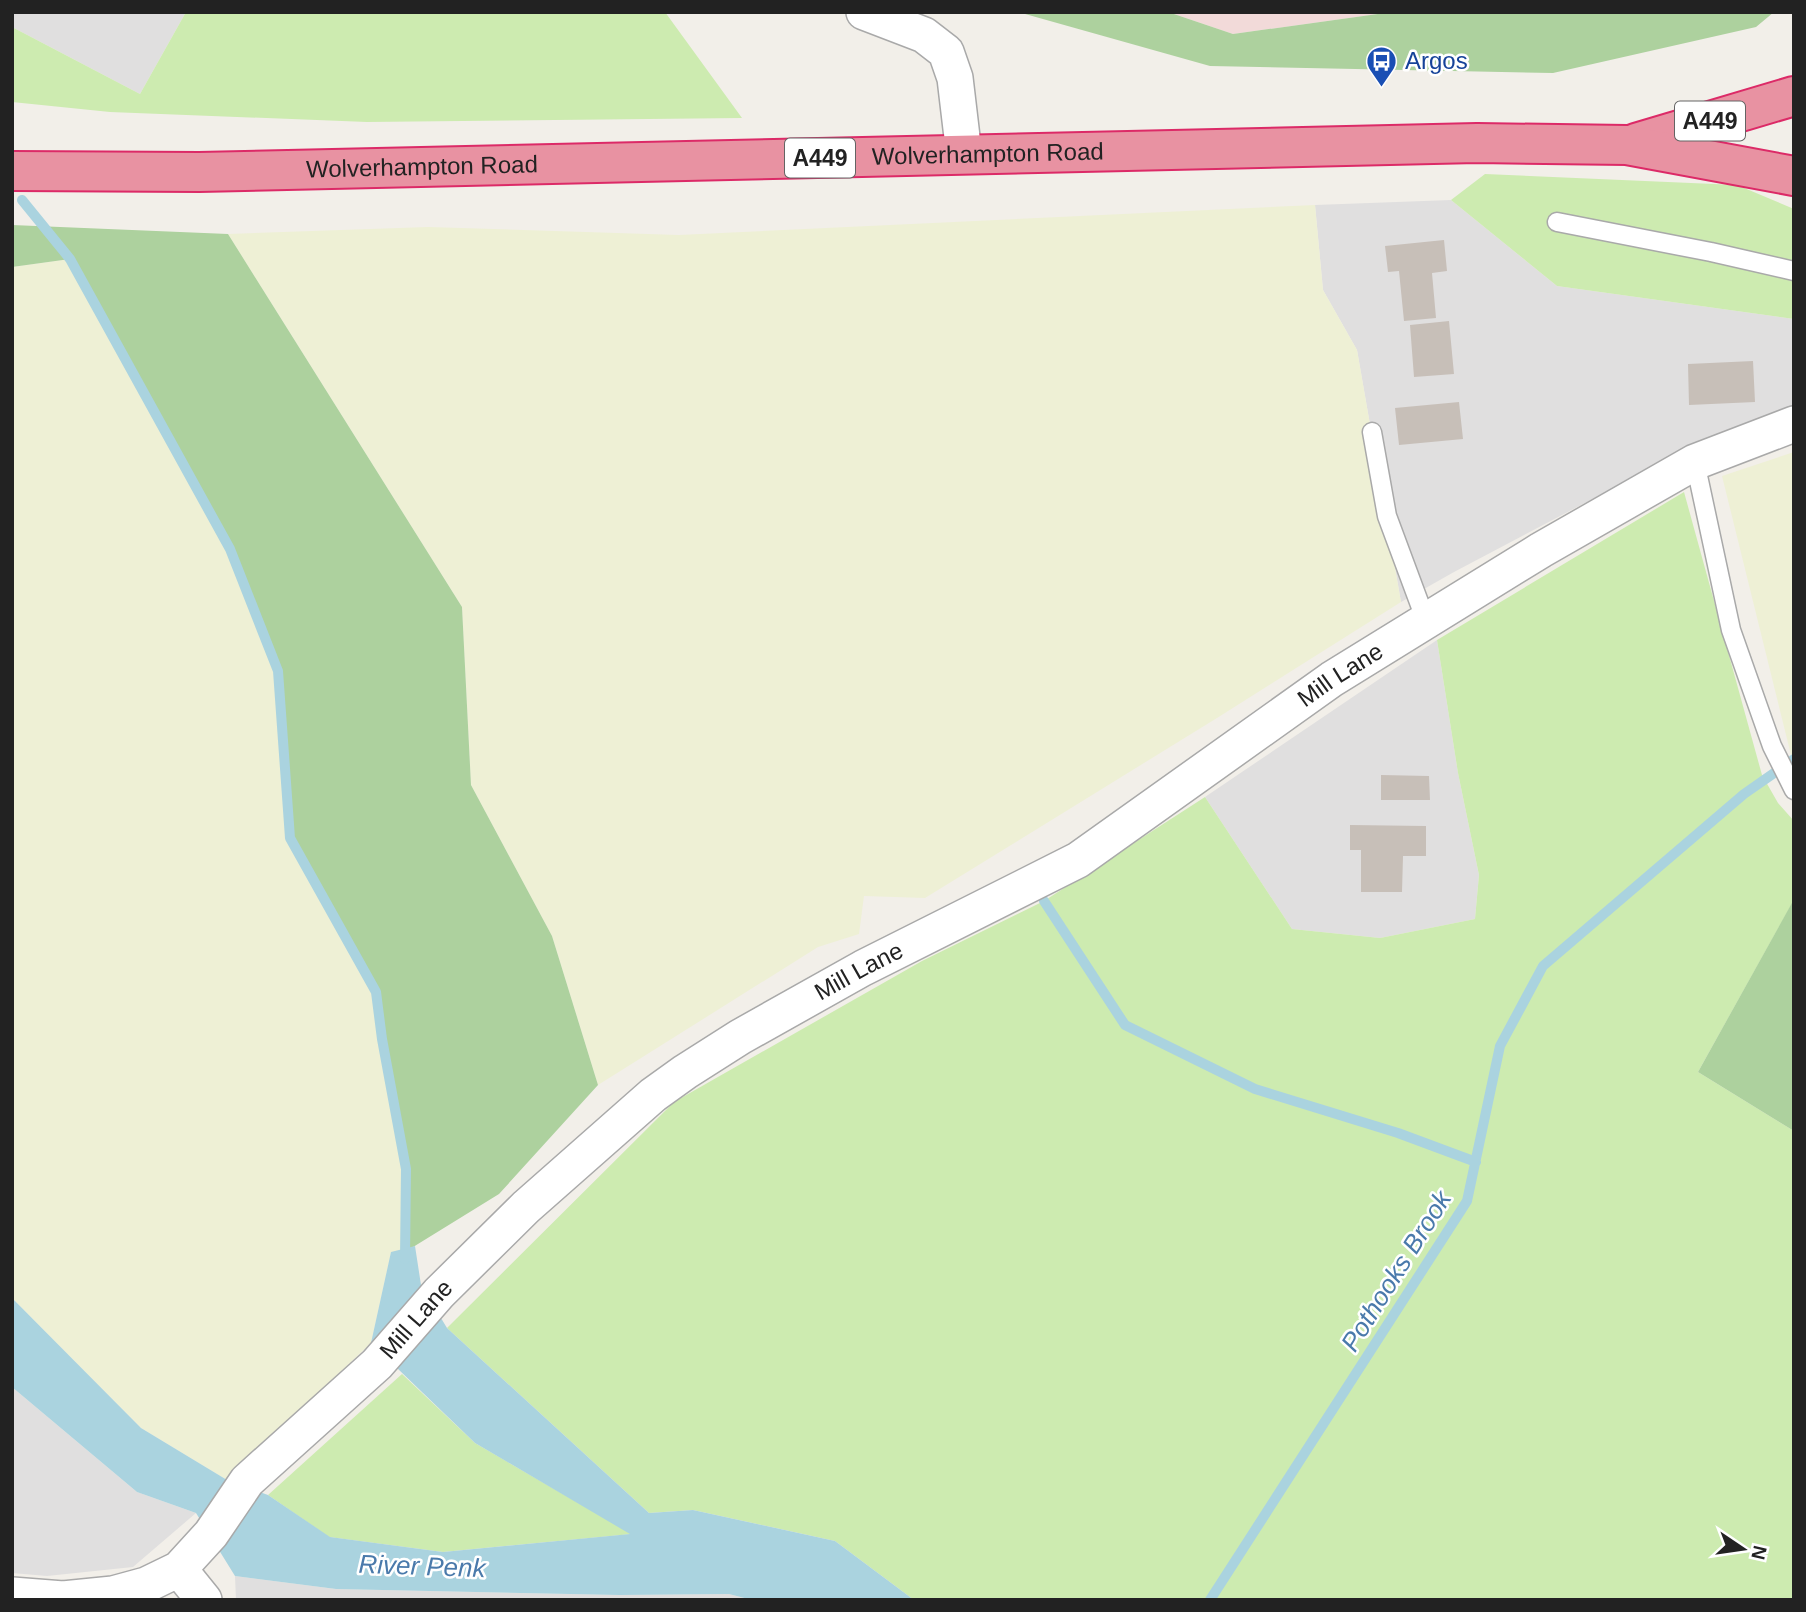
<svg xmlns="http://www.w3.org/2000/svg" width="1806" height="1612" font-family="Helvetica,sans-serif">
  <rect width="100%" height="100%" fill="#f2efe9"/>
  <!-- residential -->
  <path fill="#e0dfdf" d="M 12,12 L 186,12 L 140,94 L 12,27 Z
    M 1451,200 L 1557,286 L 1794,319 L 1794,408 L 1689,448 L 1454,572 L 1401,602 L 1357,350 L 1323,290 L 1315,205 Z
    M 1437,640 L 1458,773 L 1479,875 L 1475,919 L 1380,938 L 1292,929 L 1205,797 Z
    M 12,1387 L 137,1492 L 196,1513 L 133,1567 L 47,1576 L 12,1573 Z
    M 235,1576 L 336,1589 L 619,1595 L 729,1594 L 752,1600 L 236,1600 Z"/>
  <!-- commercial -->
  <path fill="#f2dad9" d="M 1168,12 L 1392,12 L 1233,34 Z"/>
  <!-- farmland -->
  <path fill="#eef0d5" d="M 1315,205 L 1323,290 L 1357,350 L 1401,602 L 1217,718 L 925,898 L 864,896 L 859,934 L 818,947 L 598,1085 L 552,936 L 471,785 L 462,607 L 228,234 L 428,227 L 679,235 Z
    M 70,259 L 230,549 L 278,671 L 290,838 L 376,992 L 382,1039 L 406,1169 L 405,1252 L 391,1253 L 371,1343 L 227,1480 L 141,1428 L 12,1298 L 12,267 Z
    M 1794,452 L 1794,759 L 1792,759 L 1722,476 Z"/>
  <!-- grass -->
  <path fill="#cdebb0" d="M 186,12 L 665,12 L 742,118 L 367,122 L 110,112 L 12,102 L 12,27 L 140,94 Z
    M 1485,174 L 1737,185 L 1794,209 L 1794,319 L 1557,286 L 1451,200 Z
    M 1684,492 L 1762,775 L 1778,803 L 1794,821 L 1794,900 L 1698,1072 L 1794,1131 L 1794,1600 L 914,1600 L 835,1541 L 693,1510 L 649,1513 L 447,1328 L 674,1102 L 922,961 L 1044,901 L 1205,797 L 1292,929 L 1380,938 L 1475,919 L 1479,875 L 1458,773 L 1437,640 Z
    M 402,1374 L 475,1443 L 632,1534 L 443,1552 L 329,1537 L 268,1495 Z"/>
  <!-- forest -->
  <path fill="#add19e" d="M 1018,12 L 1168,12 L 1233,34 L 1392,12 L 1774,12 L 1756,27 L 1553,73 L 1210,66 Z
    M 12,225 L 228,234 L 462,607 L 471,785 L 552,936 L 598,1085 L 499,1194 L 405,1252 L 406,1169 L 382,1039 L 376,992 L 290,838 L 278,671 L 230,549 L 70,259 L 12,267 Z
    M 1793,901 L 1794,901 L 1794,1131 L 1698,1072 Z"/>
  <!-- water -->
  <path fill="#aad3df" d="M 415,1246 L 421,1285 L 447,1328 L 649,1513 L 693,1510 L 835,1541 L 914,1600 L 752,1600 L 729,1594 L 619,1595 L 336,1589 L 235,1576 L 196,1513 L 137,1492 L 12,1387 L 12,1298 L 141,1428 L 227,1480 L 268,1495 L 330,1537 L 443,1552 L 630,1534 L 475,1443 L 371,1343 L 391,1252 Z"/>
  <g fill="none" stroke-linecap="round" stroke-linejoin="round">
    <!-- stream -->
    <path stroke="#aad3df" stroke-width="10" d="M 22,200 L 70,259 L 230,549 L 278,671 L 290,838 L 376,992 L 382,1039 L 406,1169 L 405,1259
      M 1044,901 L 1125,1025 L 1255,1089 L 1398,1133 L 1476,1162
      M 1210,1600 L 1467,1201 L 1500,1046 L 1543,966 L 1744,794 L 1794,759"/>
  </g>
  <!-- building -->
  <path fill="#c7bfb8" d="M 1444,240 L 1447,271 L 1432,273 L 1436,318 L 1404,321 L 1399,271 L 1388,272 L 1385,246 Z
    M 1449,321 L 1454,374 L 1414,377 L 1410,325 Z
    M 1753,361 L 1755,402 L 1689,405 L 1688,364 Z
    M 1459,402 L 1463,439 L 1399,445 L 1395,408 Z
    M 1381,775 L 1429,776 L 1430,800 L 1381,800 Z
    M 1350,825 L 1426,826 L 1426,856 L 1403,856 L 1402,892 L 1361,892 L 1361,850 L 1350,850 Z"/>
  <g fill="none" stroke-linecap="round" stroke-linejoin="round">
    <defs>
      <path id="lane" d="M 1557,222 L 1711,252 L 1794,271
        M 1372,432 L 1387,516 L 1426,621
        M 1695,462 L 1731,630 L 1772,746 L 1794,790"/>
      <g id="street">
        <path d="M 864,12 L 924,35 L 946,52 L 955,78 L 964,154"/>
        <path d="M 179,1569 L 204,1600"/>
        <path id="s1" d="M 12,1595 L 63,1599 L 113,1594 L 146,1585 L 179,1569 L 211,1534 L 247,1481 L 377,1364 L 439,1293 L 526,1207 L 653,1095 L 685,1072 L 740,1037 L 863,968 L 1078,860 L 1332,679 L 1541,550 L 1695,462 L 1794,424"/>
      </g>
      <g id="highway">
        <path d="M 1636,143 L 1794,96"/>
        <path id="s2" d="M 12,171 L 199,172 L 1477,143 L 1627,145 L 1794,176"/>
      </g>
    </defs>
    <!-- lane casing -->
    <use href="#lane" stroke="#a9a9a9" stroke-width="21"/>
    <!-- street casing -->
    <use href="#street" stroke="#a9a9a9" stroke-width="38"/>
    <!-- highway casing -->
    <use href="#highway" stroke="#dc2a67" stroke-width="42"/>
    <!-- lane -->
    <use href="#lane" stroke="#fff" stroke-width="18"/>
    <!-- street -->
    <use href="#street" stroke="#fff" stroke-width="35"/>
    <!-- highway -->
    <use href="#highway" stroke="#e892a2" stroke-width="38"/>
  </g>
  <!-- icons -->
  <defs>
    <symbol id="bus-pin" viewBox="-11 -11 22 30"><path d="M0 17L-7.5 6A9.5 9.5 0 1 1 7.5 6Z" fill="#1a4fb4" stroke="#fff"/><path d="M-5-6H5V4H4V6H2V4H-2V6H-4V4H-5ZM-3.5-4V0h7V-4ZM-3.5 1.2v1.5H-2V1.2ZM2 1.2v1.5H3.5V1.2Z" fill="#fff"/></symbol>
  </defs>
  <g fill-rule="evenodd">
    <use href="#bus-pin" x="1364" y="44" width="35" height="47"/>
  </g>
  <g text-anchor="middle" stroke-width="5" stroke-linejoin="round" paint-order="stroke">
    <!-- shield labels -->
    <g fill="#fff" stroke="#646464" stroke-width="2">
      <rect x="1675" y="101.5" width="70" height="39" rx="5"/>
      <rect x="785" y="138.5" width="70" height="39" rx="5"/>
    </g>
    <g font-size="23" font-weight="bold" fill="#222">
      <text x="1710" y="129">A449</text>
      <text x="820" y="166">A449</text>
    </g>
    <!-- transit labels -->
    <g font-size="24" fill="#164399" stroke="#fff" text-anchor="start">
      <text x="1405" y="69">Argos</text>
    </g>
    <!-- street labels -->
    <g font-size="24" fill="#222" stroke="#fff">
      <text dy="8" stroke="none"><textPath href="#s2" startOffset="976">Wolverhampton Road</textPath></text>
      <text dy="8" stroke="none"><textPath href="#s2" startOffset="410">Wolverhampton Road</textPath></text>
      <text dy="8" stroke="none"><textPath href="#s1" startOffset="1652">Mill Lane</textPath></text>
      <text dy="8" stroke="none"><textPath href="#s1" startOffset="1085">Mill Lane</textPath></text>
      <text dy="8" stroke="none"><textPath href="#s1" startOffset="518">Mill Lane</textPath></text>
    </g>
    <!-- water labels -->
    <g font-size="26" font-style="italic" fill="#4a7aab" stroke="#fff">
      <text transform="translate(1396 1271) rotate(-58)" y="9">Pothooks Brook</text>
      <text transform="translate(422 1566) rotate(2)" y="9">River Penk</text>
    </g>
  </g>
  <!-- border -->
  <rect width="1806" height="1612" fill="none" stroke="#222222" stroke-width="28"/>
  <!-- north arrow -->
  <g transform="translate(1743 1549) rotate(103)" stroke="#ffffff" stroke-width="5" paint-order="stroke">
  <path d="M0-5L12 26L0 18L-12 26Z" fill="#222222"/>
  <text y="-10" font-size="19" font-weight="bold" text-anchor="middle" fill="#222222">N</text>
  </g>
</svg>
